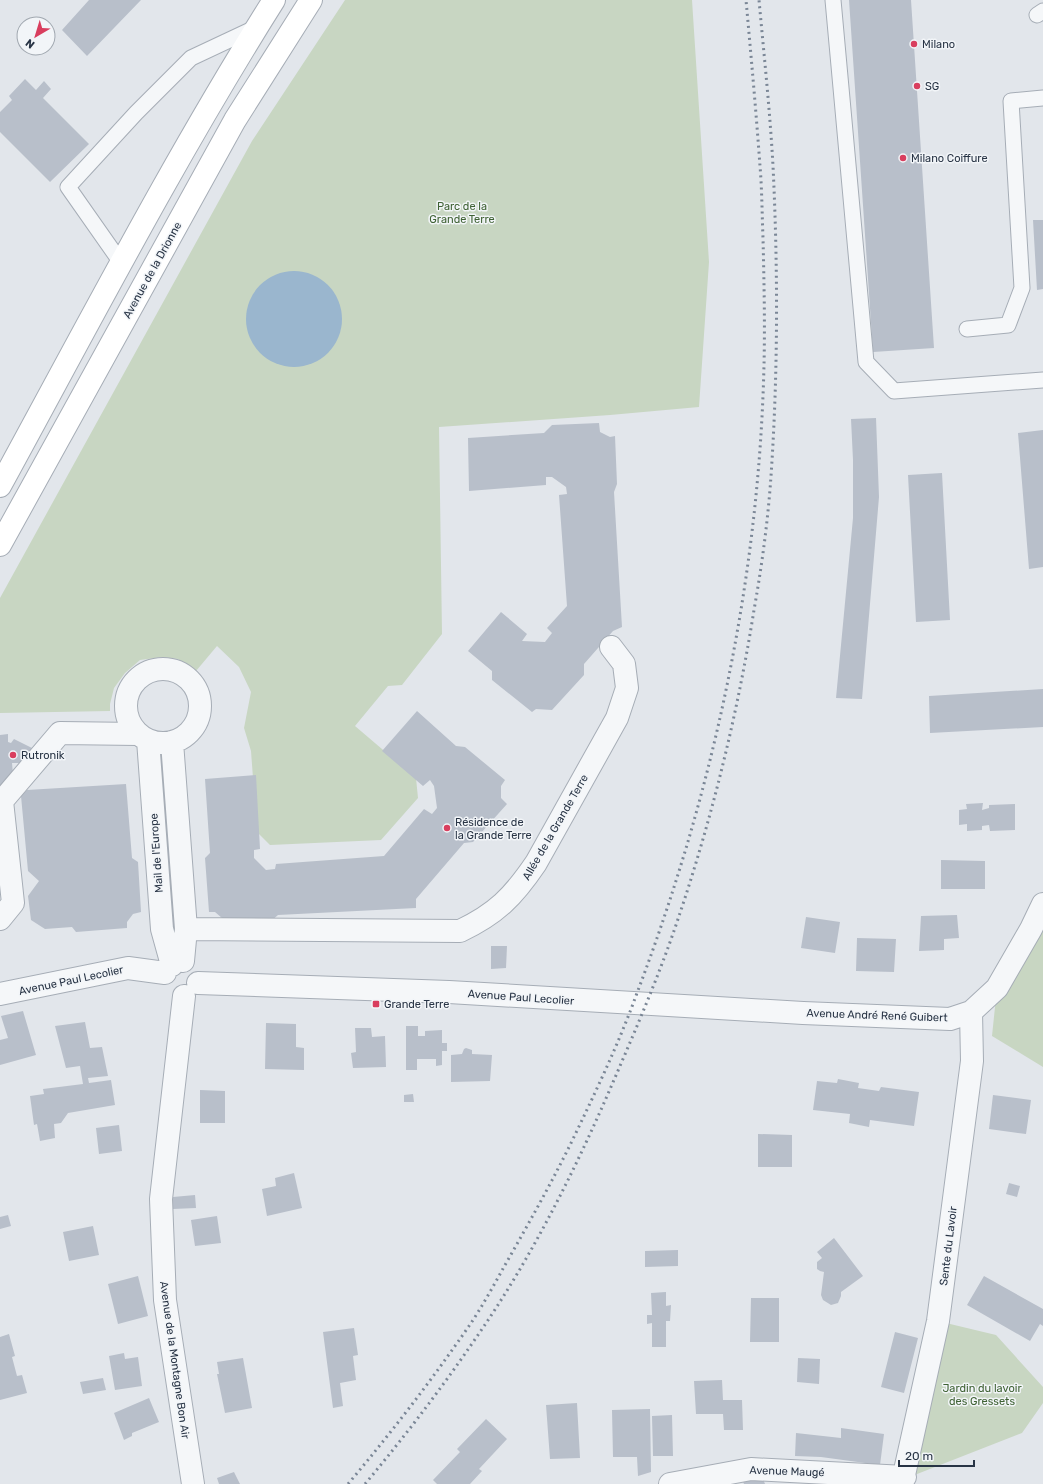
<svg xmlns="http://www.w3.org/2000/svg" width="1043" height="1484" font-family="Rubik,sans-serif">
  <rect width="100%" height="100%" fill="#e2e6eb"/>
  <!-- green -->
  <path fill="#c8d6c2" d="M 345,0 L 692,0 L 709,262 L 699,407 L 610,415 L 439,427 L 442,634 L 402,685 L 388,686 L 355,726 L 416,778 L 418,798 L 381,840 L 270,845 L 257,832 L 251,751 L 244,728 L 251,692 L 239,667 L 217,646 L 196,671 L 178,659 L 162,657 L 140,660 L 125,673 L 114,688 L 110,704 L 110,711 L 0,713 L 0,598 L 252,141 Z
    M 1031,929 L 1043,930 L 1043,1067 L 992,1036 L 997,988 Z
    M 946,1323 L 996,1335 L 1043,1387 L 1043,1403 L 1022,1433 L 912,1476 Z"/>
  <!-- water -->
  <path fill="#9ab6ce" d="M246 319a48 48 0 1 1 96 0a48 48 0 1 1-96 0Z"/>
  <!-- building -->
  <path fill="#b8bfca" d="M 89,0 L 141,0 L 87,56 L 62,30 Z
    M 849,0 L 911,0 L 934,348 L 873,352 Z
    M 25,79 L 36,90 L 44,81 L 51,89 L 43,98 L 89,144 L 50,182 L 0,132 L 0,112 L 12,100 L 9,96 Z
    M 1033,220 L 1043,220 L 1043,289 L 1037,290 Z
    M 876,418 L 879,497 L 862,699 L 836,698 L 853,518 L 853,460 L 851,419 Z
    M 599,423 L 600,432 L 610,437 L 615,436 L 617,484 L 614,492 L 622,627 L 613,631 L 584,664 L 584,675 L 552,710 L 536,709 L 532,712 L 492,680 L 492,671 L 468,651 L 501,612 L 527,634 L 522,641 L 545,642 L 552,633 L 547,628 L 567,606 L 559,495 L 567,494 L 566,487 L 552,477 L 546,477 L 546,485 L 469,491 L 468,438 L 544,433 L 552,425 Z
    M 1043,430 L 1043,567 L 1029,569 L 1018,433 Z
    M 942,473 L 950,620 L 916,622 L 908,475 Z
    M 1043,689 L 1043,727 L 930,733 L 929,696 Z
    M 417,711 L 456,746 L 465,747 L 505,780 L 501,786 L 501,798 L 507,804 L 473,842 L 464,843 L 416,899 L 416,908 L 278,915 L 270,922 L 222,925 L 222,918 L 215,912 L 209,912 L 205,858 L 210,853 L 205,779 L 256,775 L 260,849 L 254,850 L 254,858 L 266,870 L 275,869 L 276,864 L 384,856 L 424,809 L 432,814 L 437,808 L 434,786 L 430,780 L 423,786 L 382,751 Z
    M 8,734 L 8,742 L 11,743 L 14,739 L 32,748 L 19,763 L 12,763 L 13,774 L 0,787 L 0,735 Z
    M 126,784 L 132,858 L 138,862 L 141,912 L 133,914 L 127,922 L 127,928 L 76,932 L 72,927 L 45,929 L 31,920 L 28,896 L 39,881 L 28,871 L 21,796 L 27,790 Z
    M 983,803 L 982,810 L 989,808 L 989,805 L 1015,804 L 1015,830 L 990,831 L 989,825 L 982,826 L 982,830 L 967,831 L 967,824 L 959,825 L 959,810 L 967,809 L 966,804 Z
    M 941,860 L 985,861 L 985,889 L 941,889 Z
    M 957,915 L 959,938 L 944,939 L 944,950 L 919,951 L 921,916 Z
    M 806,917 L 840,922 L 835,953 L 801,948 Z
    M 857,938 L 896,939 L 894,972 L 856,971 Z
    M 491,946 L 507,946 L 506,968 L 491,969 Z
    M 23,1011 L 36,1055 L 0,1065 L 0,1040 L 8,1038 L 1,1016 Z
    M 85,1022 L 90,1048 L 102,1047 L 108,1076 L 88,1078 L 89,1083 L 111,1080 L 115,1105 L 68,1113 L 61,1123 L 54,1124 L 55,1138 L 40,1141 L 37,1124 L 34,1125 L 30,1096 L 44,1094 L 43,1089 L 83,1084 L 80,1066 L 66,1068 L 55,1026 Z
    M 266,1023 L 296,1024 L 296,1047 L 304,1048 L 304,1070 L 265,1069 Z
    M 406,1026 L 418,1026 L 418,1036 L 425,1036 L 425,1031 L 442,1030 L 442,1043 L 447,1043 L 447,1051 L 442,1051 L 442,1065 L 436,1066 L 436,1059 L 417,1059 L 417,1070 L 406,1070 Z
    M 355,1028 L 371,1028 L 372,1037 L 385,1036 L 386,1067 L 353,1068 L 351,1053 L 356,1052 Z
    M 466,1048 L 472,1050 L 472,1054 L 492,1055 L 490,1081 L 451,1082 L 451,1055 L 462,1054 L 464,1049 Z
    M 838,1079 L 859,1083 L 858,1088 L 879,1091 L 881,1087 L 919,1092 L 914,1126 L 870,1120 L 869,1127 L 849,1123 L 850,1114 L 813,1110 L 817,1081 L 837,1083 Z
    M 200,1090 L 225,1091 L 225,1123 L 200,1123 Z
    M 413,1094 L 414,1102 L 404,1102 L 404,1095 Z
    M 993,1095 L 1031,1100 L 1026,1134 L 989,1129 Z
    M 119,1125 L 122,1151 L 99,1154 L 96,1128 Z
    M 758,1134 L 792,1135 L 792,1167 L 758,1167 Z
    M 294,1173 L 302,1208 L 267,1216 L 262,1189 L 276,1186 L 275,1178 Z
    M 1009,1183 L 1020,1186 L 1017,1197 L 1006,1194 Z
    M 195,1195 L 196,1208 L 173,1209 L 173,1197 Z
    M 8,1215 L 11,1226 L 0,1229 L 0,1217 Z
    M 217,1216 L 221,1243 L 195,1246 L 191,1220 Z
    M 93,1226 L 99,1255 L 69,1261 L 63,1232 Z
    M 834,1238 L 863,1276 L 841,1292 L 841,1296 L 838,1303 L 831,1305 L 823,1300 L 821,1295 L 824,1272 L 820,1271 L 817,1269 L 817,1262 L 822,1258 L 817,1252 Z
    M 678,1250 L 678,1266 L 645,1267 L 645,1251 Z
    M 138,1276 L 148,1316 L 118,1324 L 108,1284 Z
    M 984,1276 L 1043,1309 L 1043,1326 L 1040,1324 L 1030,1341 L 967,1305 Z
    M 666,1292 L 666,1306 L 671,1305 L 670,1321 L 666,1321 L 666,1347 L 652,1347 L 652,1323 L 647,1324 L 647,1315 L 652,1315 L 651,1293 Z
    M 751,1298 L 779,1298 L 779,1342 L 750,1342 Z
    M 354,1328 L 358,1355 L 353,1356 L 356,1380 L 340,1383 L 343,1406 L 333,1408 L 323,1332 Z
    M 895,1332 L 918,1338 L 904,1393 L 881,1387 Z
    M 9,1334 L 15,1356 L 12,1357 L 17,1376 L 22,1375 L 27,1393 L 0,1400 L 0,1337 Z
    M 124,1353 L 125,1359 L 138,1357 L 142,1386 L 115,1390 L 109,1356 Z
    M 243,1358 L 252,1408 L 225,1413 L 217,1374 L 219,1374 L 217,1362 Z
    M 798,1358 L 820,1359 L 819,1384 L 797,1382 Z
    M 103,1378 L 106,1390 L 83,1394 L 80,1382 Z
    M 722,1380 L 723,1400 L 742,1400 L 743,1430 L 724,1430 L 723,1414 L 696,1414 L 694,1381 Z
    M 149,1398 L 159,1422 L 132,1433 L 132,1436 L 124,1440 L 114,1413 Z
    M 577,1403 L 580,1458 L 550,1459 L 546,1405 Z
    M 650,1409 L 651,1472 L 638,1476 L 637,1457 L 613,1457 L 612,1410 Z
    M 672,1415 L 673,1456 L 653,1456 L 652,1416 Z
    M 486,1419 L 507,1439 L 479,1469 L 482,1471 L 470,1484 L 437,1484 L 433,1480 L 460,1452 L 457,1449 Z
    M 841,1428 L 884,1434 L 880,1465 L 821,1457 L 795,1456 L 796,1433 L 841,1438 Z
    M 234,1472 L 240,1484 L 219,1484 L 217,1478 Z
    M 761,1474 L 765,1484 L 744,1484 L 741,1477 Z"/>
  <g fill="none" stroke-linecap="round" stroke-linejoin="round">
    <defs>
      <path id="lane" d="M 833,0 L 866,362 L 894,391 L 1043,380
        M 1037,15 L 1043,11
        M 122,264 L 68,187 L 136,113 L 191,58 L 257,27
        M 967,329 L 1008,325 L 1022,288 L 1011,101 L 1043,98"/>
      <path id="street" d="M126 706a37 37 0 1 1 74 0a37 37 0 1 1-74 0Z
        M 148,740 L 162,929 L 172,965
        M 172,742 L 186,929 L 183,961
        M 0,919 L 13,903 L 2,801 L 60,733 L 138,734
        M 186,929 L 460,931 C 496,914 513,897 536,863 L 617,718 L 627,688 L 624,664 L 611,647
        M 198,983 L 449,992 L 803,1013 L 950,1019 L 971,1012 L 997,988 L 1031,929 L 1043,904
        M 0,994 L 128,968 L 165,973
        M 184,996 L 161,1199 L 165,1300 L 193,1484
        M 670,1484 L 751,1469 L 905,1477
        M 902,1484 L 938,1321 L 972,1061 L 971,1012"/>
      <path id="secondary" d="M 0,486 C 89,323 175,157 274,0
        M 0,545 L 235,120 L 311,0"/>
    </defs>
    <!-- lane casing -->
    <use href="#lane" stroke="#a6adb6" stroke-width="17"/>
    <!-- street casing -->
    <use href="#street" stroke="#a6adb6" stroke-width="24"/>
    <!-- secondary casing -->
    <use href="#secondary" stroke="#a6adb6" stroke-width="24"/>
    <!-- lane -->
    <use href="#lane" stroke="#f5f7f9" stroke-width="15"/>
    <!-- street -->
    <use href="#street" stroke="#f5f7f9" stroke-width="22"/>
    <!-- secondary -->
    <use href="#secondary" stroke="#fff" stroke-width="22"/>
    <!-- rail -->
    <path stroke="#7a8696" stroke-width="3" stroke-dasharray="2 4" stroke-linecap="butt" d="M 348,1484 C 391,1433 431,1381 469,1326 C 482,1307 494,1285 505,1265 C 529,1223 552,1182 573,1139 C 596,1091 619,1043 637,993 C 713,793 759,580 764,365 C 765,323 764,280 763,238 C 762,214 762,190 760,166 C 756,111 751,55 746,0
      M 365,1484 C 406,1435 444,1385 480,1332 C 535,1252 579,1162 617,1073 C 638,1024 659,975 676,925 C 711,822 737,717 754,610 C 762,565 768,520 771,476 C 778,373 778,269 773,166 C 770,111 764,55 759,0"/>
  </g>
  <!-- markers -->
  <g fill="#d93e5e" stroke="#f2f5f8" stroke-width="1.5">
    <circle cx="914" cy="44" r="4"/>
    <circle cx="917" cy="86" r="4"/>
    <circle cx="903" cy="158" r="4"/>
    <circle cx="13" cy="755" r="4"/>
    <circle cx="447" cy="828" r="4"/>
    <rect x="372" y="1000" width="8" height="8" rx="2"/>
  </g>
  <g text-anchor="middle" stroke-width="3" stroke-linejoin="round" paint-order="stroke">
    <!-- poi labels -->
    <g font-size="11" fill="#283445" stroke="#f2f5f8" text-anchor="start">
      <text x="922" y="48">Milano</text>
      <text x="925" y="90">SG</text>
      <text x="911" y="162">Milano Coiffure</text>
      <text x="21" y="759">Rutronik</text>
      <text x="455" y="826">Résidence de<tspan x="455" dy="13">la Grande Terre</tspan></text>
      <text x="384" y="1008">Grande Terre</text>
    </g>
    <!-- park labels -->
    <g font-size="11" fill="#3f6234" stroke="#f2f5f8">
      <text x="462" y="210">Parc de la<tspan x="462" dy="13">Grande Terre</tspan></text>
      <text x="982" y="1392">Jardin du lavoir<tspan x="982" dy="13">des Gressets</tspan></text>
    </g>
    <!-- street labels -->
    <g font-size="11" fill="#283445" stroke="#f2f5f8">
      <text transform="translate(152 270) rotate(-61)" y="4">Avenue de la Drionne</text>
      <text transform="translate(555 827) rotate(-60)" y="4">Allée de la Grande Terre</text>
      <text transform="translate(156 853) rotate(-94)" y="4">Mail de l'Europe</text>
      <text transform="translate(71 980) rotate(-12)" y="4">Avenue Paul Lecolier</text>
      <text transform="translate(521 997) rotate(4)" y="4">Avenue Paul Lecolier</text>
      <text transform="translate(877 1015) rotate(2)" y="4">Avenue André René Guibert</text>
      <text transform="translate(948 1246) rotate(-83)" y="4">Sente du Lavoir</text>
      <text transform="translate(175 1360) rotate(82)" y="4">Avenue de la Montagne Bon Air</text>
      <text transform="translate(787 1471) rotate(2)" y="4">Avenue Maugé</text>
    </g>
  </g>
  <!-- north arrow -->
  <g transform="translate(36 36) rotate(218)"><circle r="19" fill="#f2f5f8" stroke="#a1a8b0"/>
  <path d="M0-3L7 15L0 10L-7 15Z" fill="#d93e5e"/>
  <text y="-6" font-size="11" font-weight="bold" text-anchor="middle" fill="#283445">N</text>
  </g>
  <!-- scale -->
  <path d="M899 1460v6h75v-6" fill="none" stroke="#283445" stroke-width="2"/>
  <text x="905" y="1460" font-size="12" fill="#283445" stroke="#f2f5f8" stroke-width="3" paint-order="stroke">20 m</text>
</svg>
